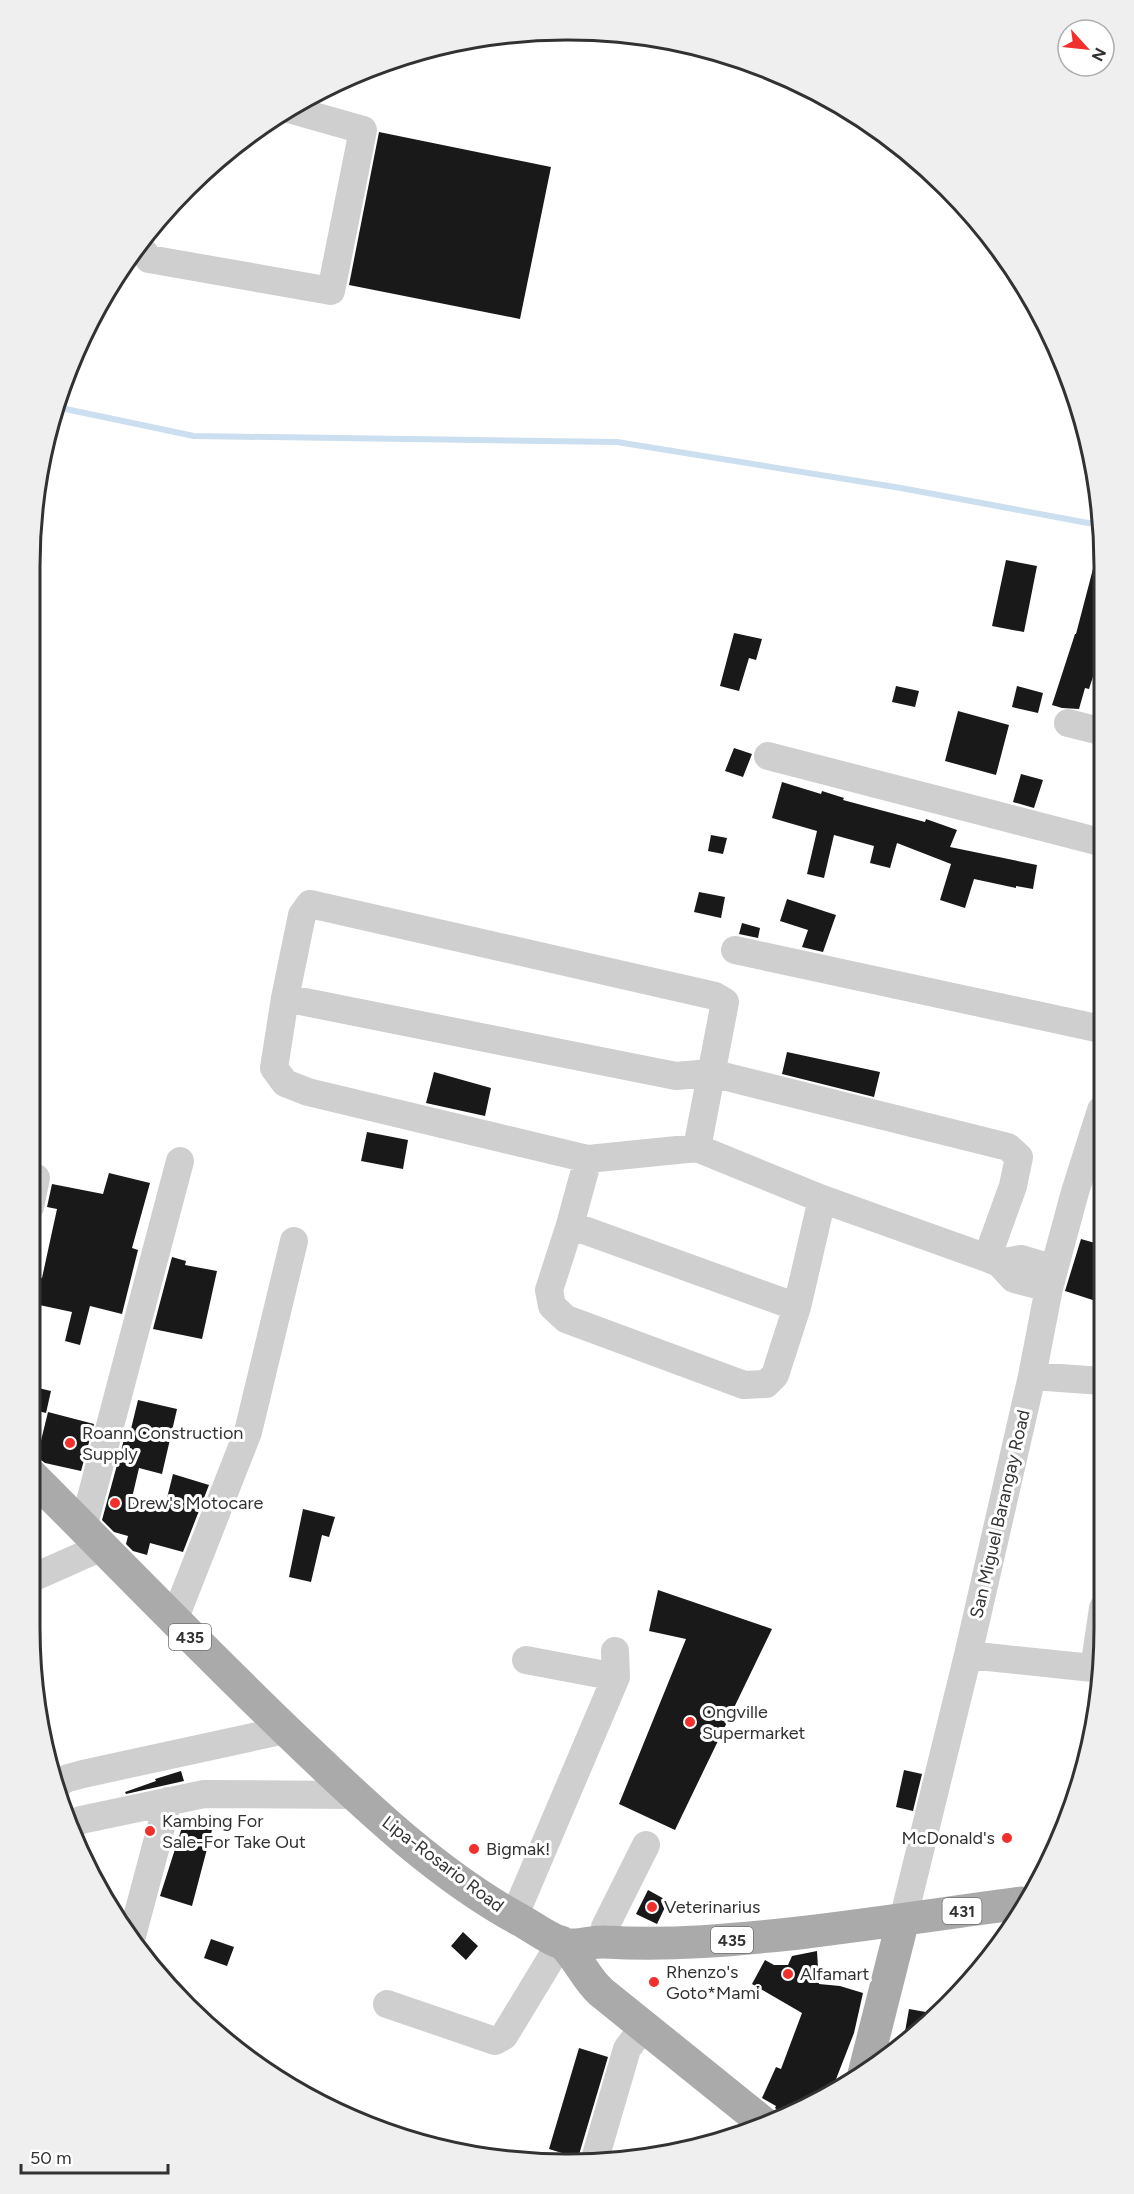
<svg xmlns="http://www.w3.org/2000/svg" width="1134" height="2194" font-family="Figtree,sans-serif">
  <rect width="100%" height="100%" fill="#fff"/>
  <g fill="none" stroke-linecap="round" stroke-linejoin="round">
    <!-- stream -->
    <path stroke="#ccdff0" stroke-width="6" d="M 56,407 L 194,436 L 617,442 L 901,488 L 1088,523 L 1099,523"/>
  </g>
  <!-- building -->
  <path fill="#191919" d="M 379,132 L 551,167 L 520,319 L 349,285 Z
    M 1006,560 L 1037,566 L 1024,632 L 992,626 Z
    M 1094,565 L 1100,566 L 1100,655 L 1089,689 L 1085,688 L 1079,709 L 1062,708 L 1052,705 L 1075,634 L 1076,634 Z
    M 734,633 L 762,639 L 756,660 L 749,658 L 739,691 L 720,686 Z
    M 896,686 L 919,691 L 915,707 L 892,702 Z
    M 1017,686 L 1043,693 L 1038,713 L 1012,707 Z
    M 958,711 L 1009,725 L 996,775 L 945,761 Z
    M 734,748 L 752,754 L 743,777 L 725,771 Z
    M 1021,774 L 1043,780 L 1034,808 L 1013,802 Z
    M 782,782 L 821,794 L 822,791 L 844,798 L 843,800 L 925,822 L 926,819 L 957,830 L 950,847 L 1037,865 L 1033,889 L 1016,886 L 1016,888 L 974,879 L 965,908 L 940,900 L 951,864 L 897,843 L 890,868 L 870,863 L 874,846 L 834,835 L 824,878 L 807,874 L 817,831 L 772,818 Z
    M 711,835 L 727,838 L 723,854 L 708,851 Z
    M 699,892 L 725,897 L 721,918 L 694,912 Z
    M 787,899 L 836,915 L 823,952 L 802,947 L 808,930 L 780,921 Z
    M 742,923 L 760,928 L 758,938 L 739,934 Z
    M 787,1052 L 880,1072 L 874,1097 L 782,1074 Z
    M 434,1072 L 491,1088 L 485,1116 L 426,1103 Z
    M 367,1132 L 408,1140 L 403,1169 L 361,1161 Z
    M 109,1173 L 150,1183 L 132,1248 L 138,1250 L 122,1314 L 90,1306 L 80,1345 L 65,1341 L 72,1312 L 30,1303 L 30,1276 L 42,1278 L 57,1209 L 47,1207 L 52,1184 L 103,1194 Z
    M 1081,1239 L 1102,1245 L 1102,1262 L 1097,1279 L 1102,1279 L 1102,1303 L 1065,1291 Z
    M 172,1257 L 186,1261 L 185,1265 L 217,1271 L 202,1339 L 153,1329 Z
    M 30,1386 L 51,1391 L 46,1413 L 30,1409 Z
    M 138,1400 L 177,1409 L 162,1474 L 139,1468 L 131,1502 L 164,1510 L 173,1474 L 209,1485 L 183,1552 L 150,1543 L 147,1555 L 133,1551 L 126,1544 L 128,1536 L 114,1532 L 102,1520 L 126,1432 L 130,1433 Z
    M 48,1412 L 94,1424 L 81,1471 L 45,1463 L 37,1457 Z
    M 303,1509 L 335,1517 L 329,1537 L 322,1535 L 311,1582 L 289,1577 Z
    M 658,1590 L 772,1629 L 675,1830 L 619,1804 L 686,1639 L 649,1631 Z
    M 904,1770 L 922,1774 L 913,1811 L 896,1807 Z
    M 181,1771 L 184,1781 L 126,1794 L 125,1792 L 156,1781 L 155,1779 Z
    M 184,1821 L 212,1830 L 192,1906 L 160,1896 Z
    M 648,1890 L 668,1901 L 657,1924 L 636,1914 Z
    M 463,1932 L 478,1946 L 466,1960 L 451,1946 Z
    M 211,1939 L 234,1947 L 227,1966 L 204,1958 Z
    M 817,1951 L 819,1984 L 840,1986 L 863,1993 L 854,2033 L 831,2092 L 785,2116 L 775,2108 L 776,2106 L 762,2098 L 776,2067 L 781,2069 L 802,2013 L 752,1984 L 765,1960 L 774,1965 L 788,1965 L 792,1956 Z
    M 909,2009 L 937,2014 L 903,2043 Z
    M 579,2048 L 608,2057 L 578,2158 L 549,2149 Z"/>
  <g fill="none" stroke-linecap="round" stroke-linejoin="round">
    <!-- minor -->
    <path stroke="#cfcfcf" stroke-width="28" d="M 138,245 L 149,259 L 331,291 L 363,130 L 289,109
      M 1068,723 L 1100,731
      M 768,756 L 1100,842
      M 735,950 L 1101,1029
      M 285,998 L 676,1076 L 711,1073 L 1008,1147 L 1019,1157 L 1013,1186 L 987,1258
      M 697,1148 L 725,1002 L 715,996 L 310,904 L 302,915 L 285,998 L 274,1068 L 285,1083 L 308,1092 L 588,1159 L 697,1148 L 822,1199 L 987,1258 L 999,1263 L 1014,1279 L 1049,1288
      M 588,1159 L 570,1225 L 549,1290 L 552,1306 L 566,1319 L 744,1385 L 766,1384 L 775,1375 L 797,1307 L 822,1199
      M 30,1207 L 36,1178
      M 570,1225 L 797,1307
      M 999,1263 L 1021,1259 L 1054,1269
      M 1032,1376 L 1102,1381
      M 83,1528 L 180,1161
      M 30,1579 L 102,1547
      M 174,1620 L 248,1432 L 294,1241
      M 968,1655 L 1102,1669
      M 526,1660 L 616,1677
      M 1094,1669 L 1103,1608
      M 56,1784 L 68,1778 L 83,1774 L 285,1730
      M 72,1825 L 81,1820 L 204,1794 L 354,1795
      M 514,1917 L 616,1677 L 615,1651
      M 903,1920 L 968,1655 L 1032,1376 L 1049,1288 L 1075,1192 L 1101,1110
      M 132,1936 L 168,1801
      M 603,1942 L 605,1927 L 646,1845
      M 387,2004 L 495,2041 L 504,2036 L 561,1942
      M 594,2162 L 627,2049 L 643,2027"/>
    <!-- major -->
    <path stroke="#aaa" stroke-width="33" d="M 30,1474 C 122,1566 212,1660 306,1749 C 372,1812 442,1878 522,1921 C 536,1929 554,1943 570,1945 C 582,1946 593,1941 605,1942 C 671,1946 734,1940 799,1933 C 873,1924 947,1913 1021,1903
      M 561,1942 C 577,1955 585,1978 601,1992 L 766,2125
      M 864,2074 L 903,1920"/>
  </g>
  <!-- markers -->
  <g fill="#f12f2c" stroke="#fff" stroke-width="2">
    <circle cx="70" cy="1443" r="6"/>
    <circle cx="115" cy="1503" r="6"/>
    <circle cx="690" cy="1722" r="6"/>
    <circle cx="150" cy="1831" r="6"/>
    <circle cx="1007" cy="1838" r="6"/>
    <circle cx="474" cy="1849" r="6"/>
    <circle cx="652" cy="1907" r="6"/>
    <circle cx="788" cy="1974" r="6"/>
    <circle cx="654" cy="1982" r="6"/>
  </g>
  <g text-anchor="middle" stroke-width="6" stroke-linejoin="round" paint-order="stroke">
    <!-- shield labels -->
    <g fill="#fff" stroke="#707070" stroke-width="1.5">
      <rect x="169" y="1624" width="42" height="26" rx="4.5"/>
      <rect x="942.5" y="1898" width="39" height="26" rx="4.5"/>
      <rect x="711" y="1927" width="42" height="26" rx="4.5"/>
    </g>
    <g font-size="16" font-weight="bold" fill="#323232">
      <text x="190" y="1643">435</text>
      <text x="962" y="1917">431</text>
      <text x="732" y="1946">435</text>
    </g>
    <!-- poi labels -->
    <g font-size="18" fill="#323232" stroke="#fff" text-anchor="start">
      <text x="82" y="1439">Roann Construction<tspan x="82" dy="21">Supply</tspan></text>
      <text x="127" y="1509">Drew's Motocare</text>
      <text x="702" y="1718">Ongville<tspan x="702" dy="21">Supermarket</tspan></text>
      <text x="162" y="1827">Kambing For<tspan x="162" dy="21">Sale-For Take Out</tspan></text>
      <text x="995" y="1844" text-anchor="end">McDonald's</text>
      <text x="486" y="1855">Bigmak!</text>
      <text x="664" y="1913">Veterinarius</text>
      <text x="666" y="1978">Rhenzo's<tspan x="666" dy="21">Goto*Mami</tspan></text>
      <text x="800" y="1980">Alfamart</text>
    </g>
    <!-- street labels -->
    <g font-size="18" fill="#323232" stroke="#fff">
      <text transform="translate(1000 1514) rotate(-77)" y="6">San Miguel Barangay Road</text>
      <text transform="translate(443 1864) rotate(37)" y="6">Lipa-Rosario Road</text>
    </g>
  </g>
  <!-- crop -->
  <path d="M0 0H1134V2194H0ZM566 40H568A526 526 0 0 1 1094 566V1628A526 526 0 0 1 568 2154H566A526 526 0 0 1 40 1628V566A526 526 0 0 1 566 40Z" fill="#efefef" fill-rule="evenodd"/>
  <path fill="none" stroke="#323232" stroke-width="3" d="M566 40H568A526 526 0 0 1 1094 566V1628A526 526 0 0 1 568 2154H566A526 526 0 0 1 40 1628V566A526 526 0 0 1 566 40Z"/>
  <!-- north arrow -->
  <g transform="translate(1086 48) rotate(117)"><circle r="28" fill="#ffffff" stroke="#adadad" stroke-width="1.5"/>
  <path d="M0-4.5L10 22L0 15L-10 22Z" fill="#f12f2c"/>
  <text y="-9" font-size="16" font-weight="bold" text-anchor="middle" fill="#323232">N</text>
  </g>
  <!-- scale -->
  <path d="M21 2164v9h147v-9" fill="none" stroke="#323232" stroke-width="3"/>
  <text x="30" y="2164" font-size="18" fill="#323232" stroke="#ffffff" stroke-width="4.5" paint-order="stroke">50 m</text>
</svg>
